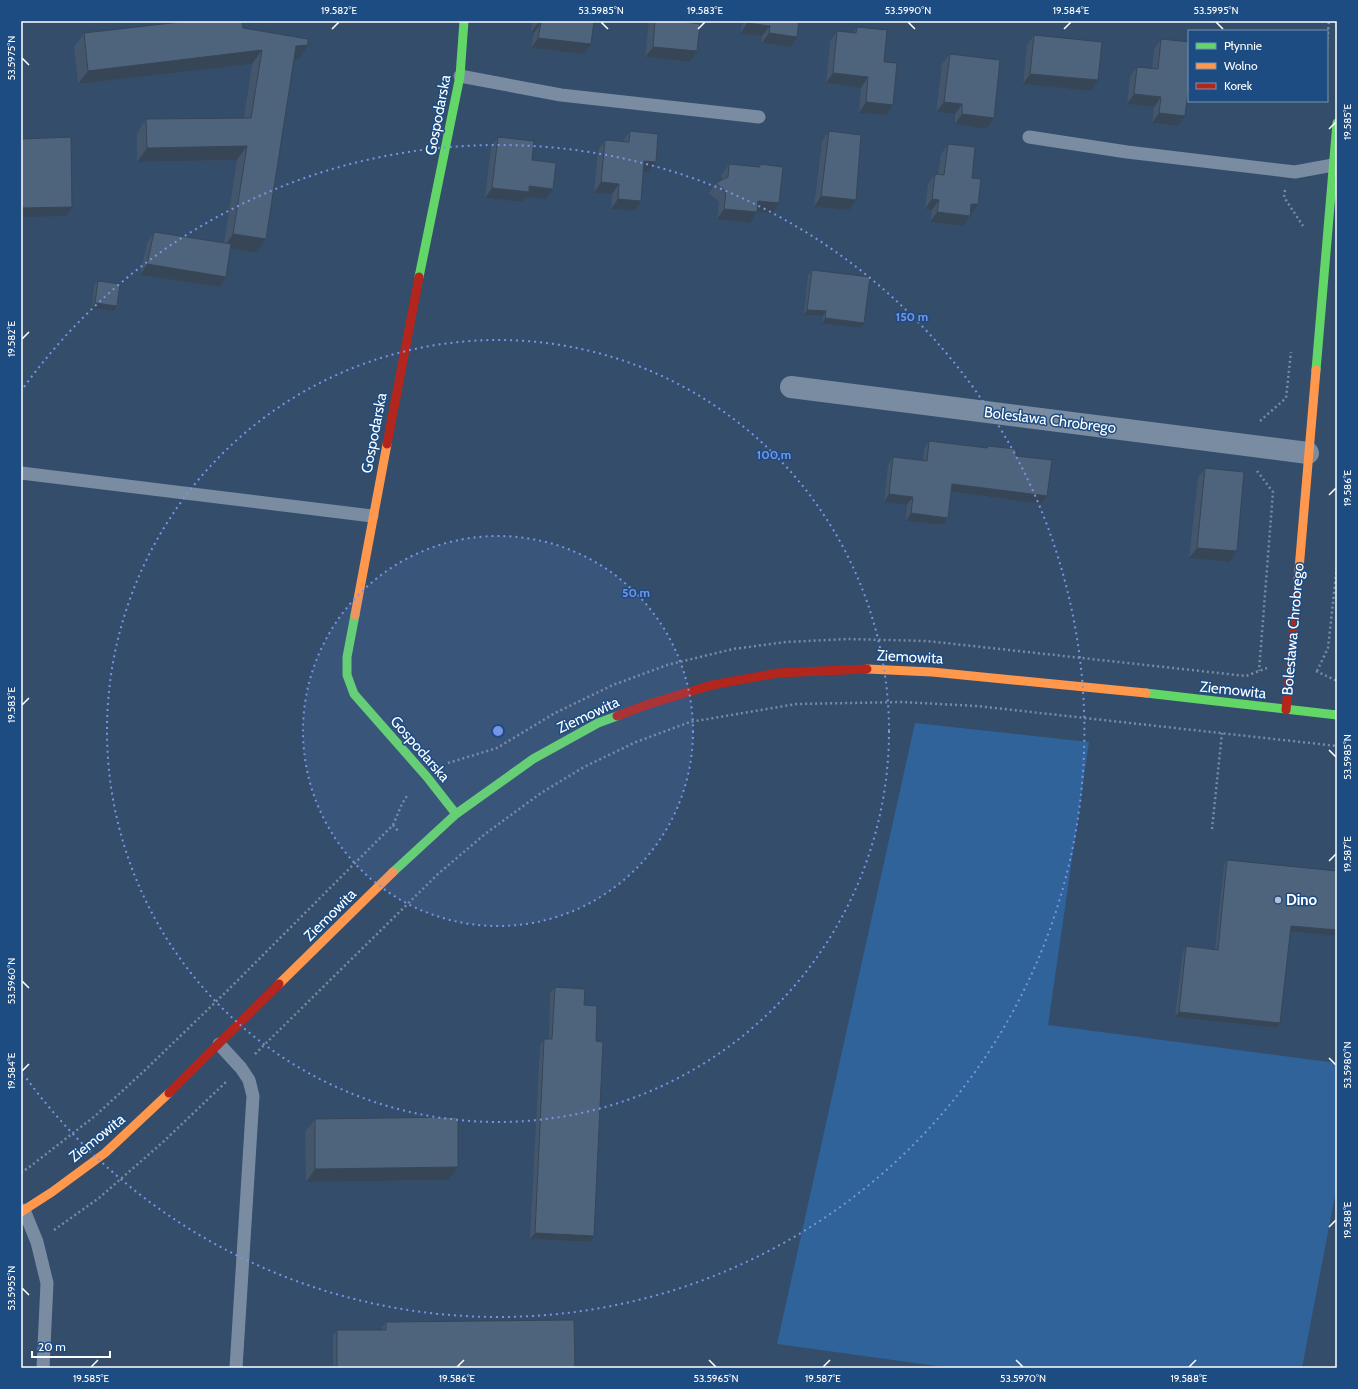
<svg xmlns="http://www.w3.org/2000/svg" width="1358" height="1389" font-family="Cabin,sans-serif">
  <rect width="100%" height="100%" fill="#334d6b"/>
  <!-- green -->
  <path fill="#306399" d="M 915,723 L 1089,742 L 1048,1025 L 1337,1063 L 1337,1185 L 1302,1368 L 951,1368 L 777,1344 Z"/>
  <g fill="none" stroke-linecap="round" stroke-linejoin="round">
    <!-- path -->
    <path stroke="#798ca1" stroke-width="2.5" stroke-dasharray="2 3" stroke-linecap="butt" d="M 1327,44 L 1329,21
      M 1285,190 L 1284,197 L 1303,226
      M 1260,421 L 1286,398 L 1291,352
      M 1257,471 L 1273,492 L 1259,671
      M 1316,671 L 1337,681
      M 1317,671 L 1328,648 L 1337,566
      M 448,763 L 497,748 L 555,713 L 613,685 L 667,665 L 733,649 L 786,642 L 848,639 L 927,641 L 1246,676 L 1267,668
      M 393,825 L 399,832
      M 1212,829 L 1222,733
      M 255,1054 L 438,874 L 485,834 L 541,793 L 584,767 L 636,742 L 690,722 L 796,704 L 902,702 L 977,706 L 1337,746
      M 21,1173 L 32,1165 L 95,1116 L 143,1072 L 226,992 L 393,825 L 402,804 L 408,794
      M 54,1230 L 99,1198 L 163,1142 L 226,1082"/>
    <!-- lane -->
    <path stroke="#798ca1" stroke-width="13" d="M 460,76 L 561,95 L 759,117
      M 1029,137 L 1127,152 L 1295,172 L 1333,165
      M 21,473 L 372,516
      M 219,1044 L 241,1068 L 249,1080 L 253,1096 L 236,1368
      M 24,1210 L 37,1242 L 47,1283 L 43,1368"/>
    <!-- street -->
    <path stroke="#798ca1" stroke-width="22" d="M 791,387 L 1308,453"/>
    <!-- fast -->
    <path stroke="#63d668" stroke-width="9" d="M 419,277 L 460,76 L 464,21
      M 1316,370 L 1337,123
      M 355,615 L 347,657 L 347,675 L 354,694 L 427,777 L 456,814
      M 1146,693 L 1337,715
      M 393,872 L 456,814 L 533,759 L 598,723 L 617,716"/>
    <!-- slow -->
    <path stroke="#ff974d" stroke-width="9" d="M 1298,581 L 1316,370
      M 355,615 L 387,444
      M 867,669 L 932,672 L 1146,693
      M 279,984 L 393,872
      M 21,1212 L 52,1192 L 105,1153 L 169,1093"/>
    <!-- jam -->
    <path stroke="#b3261e" stroke-width="9" d="M 387,444 L 419,277
      M 1286,710 L 1298,581
      M 617,716 L 649,704 L 712,685 L 778,673 L 867,669
      M 169,1093 L 279,984"/>
  </g>
  <!-- wall -->
  <path fill="#43566b" d="M 532,21 L 594,21 L 584,54 L 531,48 L 534,33 L 531,33 Z
    M 649,21 L 685,21 L 685,22 L 697,51 L 690,62 L 645,57 Z
    M 743,21 L 799,21 L 790,47 L 762,43 L 762,36 L 740,34 Z
    M 857,27 L 884,62 L 886,115 L 859,113 L 861,88 L 826,83 L 830,41 L 837,31 L 853,33 Z
    M 243,28 L 299,59 L 294,59 L 256,253 L 230,249 L 219,287 L 140,275 L 147,243 L 154,232 L 224,243 L 237,160 L 137,162 L 137,133 L 146,119 L 244,118 L 252,64 L 78,84 L 74,47 L 84,33 Z
    M 1034,35 L 1098,80 L 1091,91 L 1023,84 L 1027,45 Z
    M 1161,39 L 1178,126 L 1152,123 L 1154,107 L 1127,104 L 1130,77 L 1137,67 L 1152,69 L 1154,49 Z
    M 950,54 L 986,129 L 955,124 L 955,114 L 936,112 L 942,64 Z
    M 630,131 L 649,172 L 643,172 L 634,211 L 611,209 L 612,194 L 594,193 L 598,150 L 605,140 L 623,141 Z
    M 829,131 L 856,200 L 849,210 L 814,207 L 822,141 Z
    M 498,137 L 532,160 L 553,189 L 546,199 L 526,197 L 522,202 L 485,198 L 491,147 Z
    M 948,144 L 972,178 L 978,204 L 971,215 L 970,214 L 970,216 L 963,226 L 930,222 L 932,210 L 925,209 L 928,184 L 935,174 L 938,174 L 941,154 Z
    M 729,164 L 758,167 L 760,164 L 772,214 L 757,212 L 750,223 L 717,219 L 719,202 L 709,193 L 716,183 L 722,180 L 722,174 Z
    M 812,270 L 861,328 L 822,324 L 823,316 L 804,315 L 808,275 Z
    M 98,281 L 117,306 L 114,311 L 92,308 L 94,286 Z
    M 929,441 L 986,448 L 988,446 L 1016,456 L 1047,496 L 1042,504 L 951,492 L 948,518 L 943,525 L 906,521 L 907,505 L 884,502 L 888,465 L 893,457 L 923,460 L 924,449 Z
    M 1205,468 L 1237,551 L 1229,562 L 1189,558 L 1198,478 Z
    M 1227,860 L 1337,936 L 1290,931 L 1280,1023 L 1276,1028 L 1175,1017 L 1183,951 L 1186,946 L 1215,949 L 1224,865 Z
    M 555,987 L 584,1005 L 596,1041 L 594,1236 L 590,1242 L 530,1239 L 540,1045 L 544,1039 L 549,1039 L 550,993 Z
    M 315,1119 L 458,1167 L 449,1180 L 306,1182 L 305,1132 Z
    M 386,1322 L 575,1368 L 333,1368 L 333,1335 L 337,1330 L 382,1330 L 382,1327 Z"/>
  <!-- shaded-wall -->
  <path fill="#374657" d="M 538,23 L 541,23 L 534,33 L 531,33 Z
    M 747,23 L 770,26 L 762,36 L 740,34 Z
    M 769,33 L 797,37 L 790,47 L 762,43 Z
    M 538,38 L 591,44 L 584,54 L 531,48 Z
    M 308,45 L 299,59 L 287,60 L 296,46 Z
    M 653,47 L 697,51 L 690,62 L 645,57 Z
    M 262,50 L 252,64 L 78,84 L 88,71 Z
    M 833,73 L 868,77 L 861,88 L 826,83 Z
    M 1030,74 L 1098,80 L 1091,91 L 1023,84 Z
    M 1134,94 L 1161,97 L 1154,107 L 1127,104 Z
    M 866,102 L 893,105 L 886,115 L 859,113 Z
    M 944,102 L 962,104 L 955,114 L 936,112 Z
    M 1159,113 L 1185,116 L 1178,126 L 1152,123 Z
    M 962,114 L 994,118 L 986,129 L 955,124 Z
    M 247,146 L 237,160 L 137,162 L 147,148 Z
    M 644,161 L 656,162 L 649,172 L 637,172 Z
    M 601,182 L 619,184 L 612,194 L 594,193 Z
    M 529,186 L 553,189 L 546,199 L 526,197 L 522,202 L 485,198 L 492,188 Z
    M 821,196 L 856,200 L 849,210 L 814,207 Z
    M 618,199 L 641,201 L 634,211 L 611,209 Z
    M 932,199 L 939,200 L 932,210 L 925,209 Z
    M 758,201 L 779,203 L 772,214 L 751,211 Z
    M 971,204 L 978,204 L 971,215 L 964,214 Z
    M 72,207 L 66,216 L 21,217 L 21,208 Z
    M 724,209 L 757,212 L 750,223 L 717,219 Z
    M 937,212 L 970,216 L 963,226 L 930,222 Z
    M 233,234 L 266,239 L 256,253 L 224,248 Z
    M 147,264 L 226,277 L 219,287 L 140,275 Z
    M 95,303 L 117,306 L 114,311 L 92,308 Z
    M 807,310 L 826,311 L 823,316 L 804,315 Z
    M 825,318 L 864,323 L 861,328 L 822,324 Z
    M 952,484 L 1047,496 L 1042,504 L 946,491 Z
    M 889,494 L 913,497 L 907,505 L 884,502 Z
    M 911,513 L 948,518 L 943,525 L 906,521 Z
    M 1197,548 L 1237,551 L 1229,562 L 1189,558 Z
    M 1291,926 L 1337,930 L 1337,936 L 1287,931 Z
    M 1179,1012 L 1280,1023 L 1276,1028 L 1175,1017 Z
    M 458,1167 L 449,1180 L 306,1182 L 315,1169 Z
    M 535,1233 L 594,1236 L 590,1242 L 530,1239 Z"/>
  <!-- building -->
  <path fill="#4e647c" stroke="#374657" d="M 21,21 L 23,21 L 23,27 L 21,28 Z
    M 189,21 L 242,21 L 243,28 L 308,39 L 308,45 L 296,46 L 266,239 L 233,234 L 247,146 L 147,148 L 146,119 L 251,118 L 262,50 L 88,71 L 84,33 Z
    M 538,21 L 594,21 L 591,44 L 538,38 L 541,23 L 538,23 Z
    M 655,21 L 685,21 L 685,22 L 700,24 L 697,51 L 653,47 Z
    M 748,21 L 799,21 L 797,37 L 769,33 L 770,26 L 747,23 Z
    M 857,27 L 887,30 L 884,62 L 897,63 L 893,105 L 866,102 L 868,77 L 833,73 L 837,31 L 856,33 Z
    M 1034,35 L 1102,42 L 1098,80 L 1030,74 Z
    M 1161,39 L 1189,42 L 1189,84 L 1185,116 L 1159,113 L 1161,97 L 1134,94 L 1137,67 L 1158,69 Z
    M 950,54 L 1000,60 L 994,118 L 962,114 L 962,104 L 944,102 Z
    M 630,131 L 658,134 L 656,162 L 644,161 L 641,201 L 618,199 L 619,184 L 601,182 L 605,140 L 629,142 Z
    M 829,131 L 861,135 L 856,200 L 821,196 Z
    M 71,137 L 72,207 L 21,208 L 21,139 Z
    M 498,137 L 534,141 L 532,160 L 556,163 L 553,189 L 529,186 L 529,192 L 492,188 Z
    M 948,144 L 975,147 L 972,178 L 981,179 L 978,204 L 971,204 L 970,216 L 937,212 L 939,200 L 932,199 L 935,174 L 944,175 Z
    M 729,164 L 760,167 L 760,164 L 783,167 L 779,203 L 758,201 L 757,212 L 724,209 L 726,192 L 716,183 L 728,177 Z
    M 154,232 L 231,244 L 226,277 L 147,264 Z
    M 812,270 L 870,277 L 864,323 L 825,318 L 826,311 L 807,310 Z
    M 98,281 L 120,284 L 117,306 L 95,303 Z
    M 929,441 L 987,448 L 988,446 L 1016,449 L 1016,456 L 1052,460 L 1047,496 L 952,484 L 948,518 L 911,513 L 913,497 L 889,494 L 893,457 L 927,461 Z
    M 1205,468 L 1244,472 L 1237,551 L 1197,548 Z
    M 1227,860 L 1337,871 L 1337,930 L 1291,926 L 1280,1023 L 1179,1012 L 1186,946 L 1218,950 Z
    M 555,987 L 585,989 L 584,1005 L 597,1006 L 596,1041 L 603,1042 L 594,1236 L 535,1233 L 544,1039 L 552,1039 Z
    M 458,1117 L 458,1167 L 315,1169 L 315,1119 Z
    M 574,1320 L 575,1368 L 337,1368 L 337,1330 L 386,1330 L 386,1322 Z"/>
  <!-- ticks -->
  <path fill="none" stroke="#fff" stroke-width="1.5" d="M 601,22 L 608,29M 908,22 L 915,29M 1216,22 L 1223,29M 332,29 L 339,22M 698,29 L 705,22M 1064,29 L 1071,22M 22,58 L 29,65M 1329,129 L 1336,122M 22,339 L 29,332M 1329,495 L 1336,488M 22,705 L 29,698M 1329,750 L 1336,757M 1329,861 L 1336,854M 22,981 L 29,988M 1329,1058 L 1336,1065M 22,1071 L 29,1064M 1329,1227 L 1336,1220M 22,1288 L 29,1295M 709,1360 L 716,1367M 1016,1360 L 1023,1367M 91,1367 L 98,1360M 457,1367 L 464,1360M 823,1367 L 830,1360M 1189,1367 L 1196,1360"/>
  <!-- distance rings -->
  <circle cx="498" cy="731" r="195" fill="#7795e8" fill-opacity=".12"/>
  <g fill="none" stroke="#7795e8" stroke-width="2" stroke-dasharray="2 4">
    <circle cx="498" cy="731" r="195"/>
    <circle cx="498" cy="731" r="391"/>
    <path d="M24 387A586 586 0 1 1 24 1075"/>
  </g>
  <!-- markers -->
  <circle fill="#b8c1cb" stroke="#1c4c82" stroke-width="1.5" cx="1278" cy="900" r="4"/>
  <g text-anchor="middle" stroke-width="3" stroke-linejoin="round" paint-order="stroke">
    <!-- street labels -->
    <g font-size="15" fill="#fff" stroke="#1c4c82">
      <text transform="translate(438 115) rotate(-79)" y="5">Gospodarska</text>
      <text transform="translate(1050 420) rotate(7)" y="5">Bolesława Chrobrego</text>
      <text transform="translate(374 433) rotate(-79)" y="5">Gospodarska</text>
      <text transform="translate(1293 629) rotate(-85)" y="5">Bolesława Chrobrego</text>
      <text transform="translate(910 657) rotate(3)" y="5">Ziemowita</text>
      <text transform="translate(1233 690) rotate(6)" y="5">Ziemowita</text>
      <text transform="translate(588 715) rotate(-25)" y="5">Ziemowita</text>
      <text transform="translate(420 749) rotate(49)" y="5">Gospodarska</text>
      <text transform="translate(330 915) rotate(-45)" y="5">Ziemowita</text>
      <text transform="translate(97 1138) rotate(-39)" y="5">Ziemowita</text>
    </g>
    <!-- poi labels -->
    <g font-size="15" font-weight="bold" fill="#fff" stroke="#1c4c82" text-anchor="start">
      <text x="1286" y="905">Dino</text>
    </g>
  </g>
  <circle cx="498" cy="731" r="6" fill="#7795e8" stroke="#1c4c82" stroke-width="2"/>
  <g font-size="12" text-anchor="middle" font-weight="bold" fill="#7795e8" stroke="#1c4c82" stroke-width="3" stroke-linejoin="round" paint-order="stroke">
    <text x="912" y="321">150 m</text>
    <text x="774" y="459">100 m</text>
    <text x="636" y="597">50 m</text>
  </g>
  <!-- border -->
  <rect width="1358" height="1389" fill="none" stroke="#1c4c82" stroke-width="44"/>
  <!-- legend -->
  <rect x="1188" y="30" width="140" height="72" fill="#1c4c82" stroke="#7794b4"/>
  <rect x="1196" y="43" width="20" height="6" fill="#63d668" stroke="#7794b4"/>
  <text x="1224" y="50" font-size="12" fill="#ffffff">Płynnie</text>
  <rect x="1196" y="63" width="20" height="6" fill="#ff974d" stroke="#7794b4"/>
  <text x="1224" y="70" font-size="12" fill="#ffffff">Wolno</text>
  <rect x="1196" y="83" width="20" height="6" fill="#b3261e" stroke="#7794b4"/>
  <text x="1224" y="90" font-size="12" fill="#ffffff">Korek</text>
  <!-- scale -->
  <path d="M32 1351v6h78v-6" fill="none" stroke="#ffffff" stroke-width="2"/>
  <text x="38" y="1351" font-size="12" fill="#ffffff" stroke="#1c4c82" stroke-width="3" paint-order="stroke">20 m</text>
  <rect x="22" y="22" width="1314" height="1345" fill="none" stroke="#fff" stroke-width="1.5"/>
  <g font-size="10" text-anchor="middle" fill="#fff">
    <text x="339" y="14">19.582°E</text>
    <text x="601" y="14">53.5985°N</text>
    <text x="705" y="14">19.583°E</text>
    <text x="908" y="14">53.5990°N</text>
    <text x="1071" y="14">19.584°E</text>
    <text x="1216" y="14">53.5995°N</text>
    <text transform="translate(11 58) rotate(-90)" y="4">53.5975°N</text>
    <text transform="translate(1347 122) rotate(-90)" y="4">19.585°E</text>
    <text transform="translate(11 339) rotate(-90)" y="4">19.582°E</text>
    <text transform="translate(1347 488) rotate(-90)" y="4">19.586°E</text>
    <text transform="translate(11 705) rotate(-90)" y="4">19.583°E</text>
    <text transform="translate(1347 757) rotate(-90)" y="4">53.5985°N</text>
    <text transform="translate(1347 854) rotate(-90)" y="4">19.587°E</text>
    <text transform="translate(11 981) rotate(-90)" y="4">53.5960°N</text>
    <text transform="translate(1347 1065) rotate(-90)" y="4">53.5980°N</text>
    <text transform="translate(11 1071) rotate(-90)" y="4">19.584°E</text>
    <text transform="translate(1347 1220) rotate(-90)" y="4">19.588°E</text>
    <text transform="translate(11 1288) rotate(-90)" y="4">53.5955°N</text>
    <text x="91" y="1382">19.585°E</text>
    <text x="457" y="1382">19.586°E</text>
    <text x="716" y="1382">53.5965°N</text>
    <text x="823" y="1382">19.587°E</text>
    <text x="1023" y="1382">53.5970°N</text>
    <text x="1189" y="1382">19.588°E</text>
  </g>
</svg>
